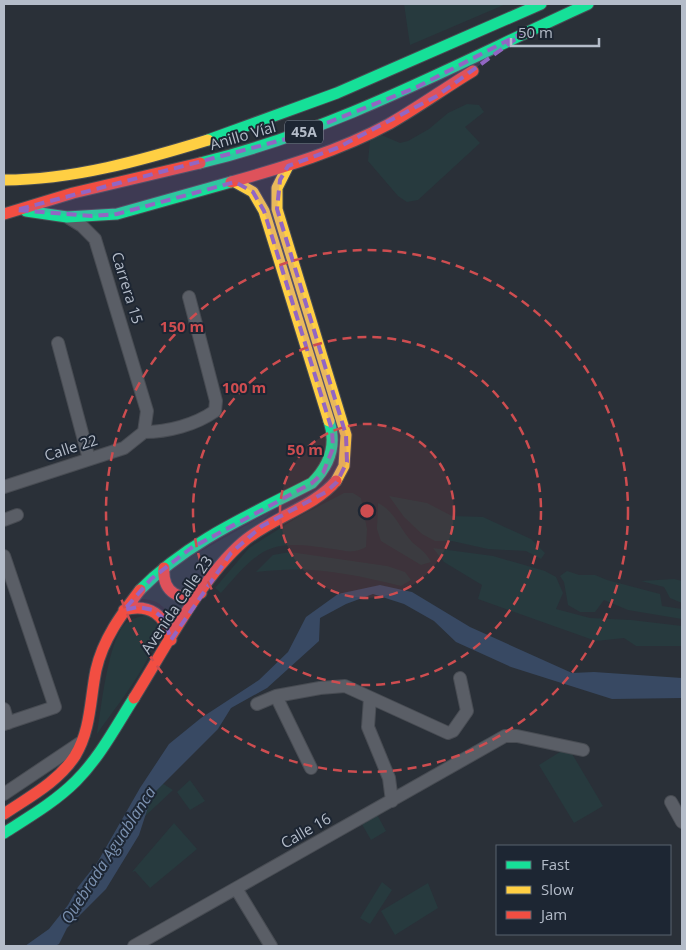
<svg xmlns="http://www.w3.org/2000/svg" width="686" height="950" font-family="'Open Sans',sans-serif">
  <rect width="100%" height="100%" fill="#2a3038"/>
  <!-- green -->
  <path fill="#273a3e" d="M 404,4 L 506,4 L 410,45 Z
    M 467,104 L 479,105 L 484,112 L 465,127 L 480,143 L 418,200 L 407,202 L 398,196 L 368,161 L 370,141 L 379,134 L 400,143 L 408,141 L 429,129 L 448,113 Z
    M 344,493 L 353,493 L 361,498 L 367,529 L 366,547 C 353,554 347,551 333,549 C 269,539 263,545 221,593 L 215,588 L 249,548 L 298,517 Z
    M 389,496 L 427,503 L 452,516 L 483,517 L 531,539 L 545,553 L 541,559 L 526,551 L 488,549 L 452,541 L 435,541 L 422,534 L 404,517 Z
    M 378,503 C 395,511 400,529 412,542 C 420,549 426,552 431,562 L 421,565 L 381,541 L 377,529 Z
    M 273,510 L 195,588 L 184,591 L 174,589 L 169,573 L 180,563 Z
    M 433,548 L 493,556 L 545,571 L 556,577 L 563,593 L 556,609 L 590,618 L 631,620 L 682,626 L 682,646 L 636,646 L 624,638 L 596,641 L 478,599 L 482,585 L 444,562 Z
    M 290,552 L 387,566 L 405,572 L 411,580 L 401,586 C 349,573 309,565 256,572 L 273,555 Z
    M 567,571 L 579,575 L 595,575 L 607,580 L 660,594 L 662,606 L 682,609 L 682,619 L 628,610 L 604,600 L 595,612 L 580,612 L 568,605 L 564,582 L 560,576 Z
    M 674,579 L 682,581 L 682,603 L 670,598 L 664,587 L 641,581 Z
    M 158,580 L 187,604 L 173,625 C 167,607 158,598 138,599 Z
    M 147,615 L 160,627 C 150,666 120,701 97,734 C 101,710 108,639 126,623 C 131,618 140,617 147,615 Z
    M 568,747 L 603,806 L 574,823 L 539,765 Z
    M 154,778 L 173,790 L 142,819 Z
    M 190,780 L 205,801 L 190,810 L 177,792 Z
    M 375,811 L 386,831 L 371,840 L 359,819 Z
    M 174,823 L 197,849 L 150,888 L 135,871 L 132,872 Z
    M 382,882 L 392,890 L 370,924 L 360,918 Z
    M 428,883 L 438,908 L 395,935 L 381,911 Z"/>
  <!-- water -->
  <path fill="#384963" d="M 380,585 L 412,592 L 470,627 L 572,673 L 594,672 L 682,678 L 682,698 L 612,699 L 511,667 L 456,642 L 434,621 L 404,604 L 373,594 L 346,604 L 320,618 L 319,641 L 267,688 L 231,708 L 218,729 L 152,795 L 139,835 L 106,889 L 67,928 L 59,944 L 55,946 L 25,946 L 49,929 L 68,905 L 78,887 L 97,863 L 140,788 L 169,744 L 201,718 L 259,680 L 288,652 L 306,617 L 338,594 Z"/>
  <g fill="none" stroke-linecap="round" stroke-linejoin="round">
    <defs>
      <path id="street" d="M 58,343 L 89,459
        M 144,432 C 168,432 195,425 215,411 L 216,401 L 189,297
        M 4,487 L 124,448 L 144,432 L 147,411 L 95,239 L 82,226 L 69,218
        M 4,520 L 17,515
        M 4,556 L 55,707 L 4,724
        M 276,696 L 311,768
        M 370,698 L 368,727 L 389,778 L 392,801
        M 257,704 L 276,696 L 320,688 L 345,686 L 448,733 L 453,731 L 467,711 L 460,678
        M 4,709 L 8,723
        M 4,794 L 80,743
        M 671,802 L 682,822
        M 237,890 L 271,946
        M 134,946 L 505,736 L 517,736 L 583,750"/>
      <path id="fast" d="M 208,140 L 337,93 L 541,4
        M 200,163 C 337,130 460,62 588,4
        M 26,211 L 67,217 L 117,214 L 231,182
        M 140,590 C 188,541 252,514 312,483 C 329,466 337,445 329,421
        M 4,833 C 29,817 55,802 76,781 C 100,757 116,726 134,698"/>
      <path id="slow" d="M 288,166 L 277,188 L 277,209 L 346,435 L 344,466 L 336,481
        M 4,180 C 73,180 143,160 208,140
        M 235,182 L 253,192 L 264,211 L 329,421"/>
      <path id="jam" d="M 231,182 C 285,167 339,151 389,124 C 417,108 445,88 473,71
        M 4,214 L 73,193 L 200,163
        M 164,568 C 162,592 180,603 201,593
        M 124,610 C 149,603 166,615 171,640
        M 134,698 C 164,650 201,578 243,542 C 271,518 314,507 336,481
        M 4,814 C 29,797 58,782 75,756 C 91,730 90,699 96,670 C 103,639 121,615 140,590"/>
    </defs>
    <!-- street casing -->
    <use href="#street" stroke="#484c53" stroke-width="14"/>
    <!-- fast casing -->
    <use href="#fast" stroke="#484c53" stroke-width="13"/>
    <!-- slow casing -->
    <use href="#slow" stroke="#484c53" stroke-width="13"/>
    <!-- jam casing -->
    <use href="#jam" stroke="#484c53" stroke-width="13"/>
    <!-- street -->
    <use href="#street" stroke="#5a5e66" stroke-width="12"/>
    <!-- fast -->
    <use href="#fast" stroke="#16e098" stroke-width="11"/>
    <!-- slow -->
    <use href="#slow" stroke="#ffcf43" stroke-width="11"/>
    <!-- jam -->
    <use href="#jam" stroke="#f24e42" stroke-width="11"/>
  </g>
  <!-- marked area -->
  <path fill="#9266c3" fill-opacity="0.2" stroke="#9266c3" stroke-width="4" stroke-dasharray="10 6" stroke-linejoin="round" d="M 528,30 L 437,96 L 337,148 L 288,166 L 280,180 L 277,209 L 346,435 L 347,462 L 337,482 L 326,492 L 262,526 L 231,553 L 171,640 L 164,619 L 153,610 L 138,607 L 124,610 L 151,579 L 191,548 L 312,483 L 323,473 L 333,448 L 332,430 L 264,211 L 253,192 L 235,182 L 117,214 L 92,216 L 16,210 L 286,139 L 415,88 Z"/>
  <!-- distance rings -->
  <circle cx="367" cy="511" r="87" fill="#ce4d50" fill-opacity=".12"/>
  <g fill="none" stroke="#ce4d50" stroke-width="2.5" stroke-dasharray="9 6">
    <circle cx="367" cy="511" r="87"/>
    <circle cx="367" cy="511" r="174"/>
    <circle cx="367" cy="511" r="261"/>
  </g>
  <g text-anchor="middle" stroke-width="4" stroke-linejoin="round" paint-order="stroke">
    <!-- shield labels -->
    <rect fill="#1d2633" stroke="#878f9c" stroke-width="1" x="285" y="120.5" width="38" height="23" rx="4"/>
    <g font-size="14" font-weight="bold" fill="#b4bcc9">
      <text x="304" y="137">45A</text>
    </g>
    <!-- street labels -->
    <g font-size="15" fill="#b4bcc9" stroke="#1d2633">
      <text transform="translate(243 136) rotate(-16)" y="5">Anillo Víal</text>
      <text transform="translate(127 288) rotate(73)" y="5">Carrera 15</text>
      <text transform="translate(71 448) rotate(-18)" y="5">Calle 22</text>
      <text transform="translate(177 605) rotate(-56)" y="5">Avenida Calle 23</text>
      <text transform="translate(306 831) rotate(-30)" y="5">Calle 16</text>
    </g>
    <!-- water labels -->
    <g font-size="16" font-style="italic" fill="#7c92b1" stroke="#1d2633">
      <text transform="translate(108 855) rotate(-57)" y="6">Quebrada Aguablanca</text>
    </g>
  </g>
  <circle cx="367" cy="511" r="8" fill="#ce4d50" stroke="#1d2633" stroke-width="2.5"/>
  <g font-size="15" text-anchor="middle" font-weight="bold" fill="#ce4d50" stroke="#1d2633" stroke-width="4" stroke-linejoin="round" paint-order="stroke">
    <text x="182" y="332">150 m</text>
    <text x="244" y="393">100 m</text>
    <text x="305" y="455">50 m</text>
  </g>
  <!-- border -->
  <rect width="686" height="950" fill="none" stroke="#b4bcc9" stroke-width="10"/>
  <!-- legend -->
  <rect x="496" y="845" width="175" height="90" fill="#1d2633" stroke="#59626f"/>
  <rect x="506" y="861" width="25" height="8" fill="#16e098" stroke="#59626f"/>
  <text x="541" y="870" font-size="15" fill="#b4bcc9">Fast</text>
  <rect x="506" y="886" width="25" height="8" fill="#ffcf43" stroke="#59626f"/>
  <text x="541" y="895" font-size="15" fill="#b4bcc9">Slow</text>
  <rect x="506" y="911" width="25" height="8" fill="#f24e42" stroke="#59626f"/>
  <text x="541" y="920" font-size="15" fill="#b4bcc9">Jam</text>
  <!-- scale -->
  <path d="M511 38v8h88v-8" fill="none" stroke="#b4bcc9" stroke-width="2.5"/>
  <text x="518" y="38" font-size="15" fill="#b4bcc9" stroke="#1d2633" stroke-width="4" paint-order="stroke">50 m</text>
</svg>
